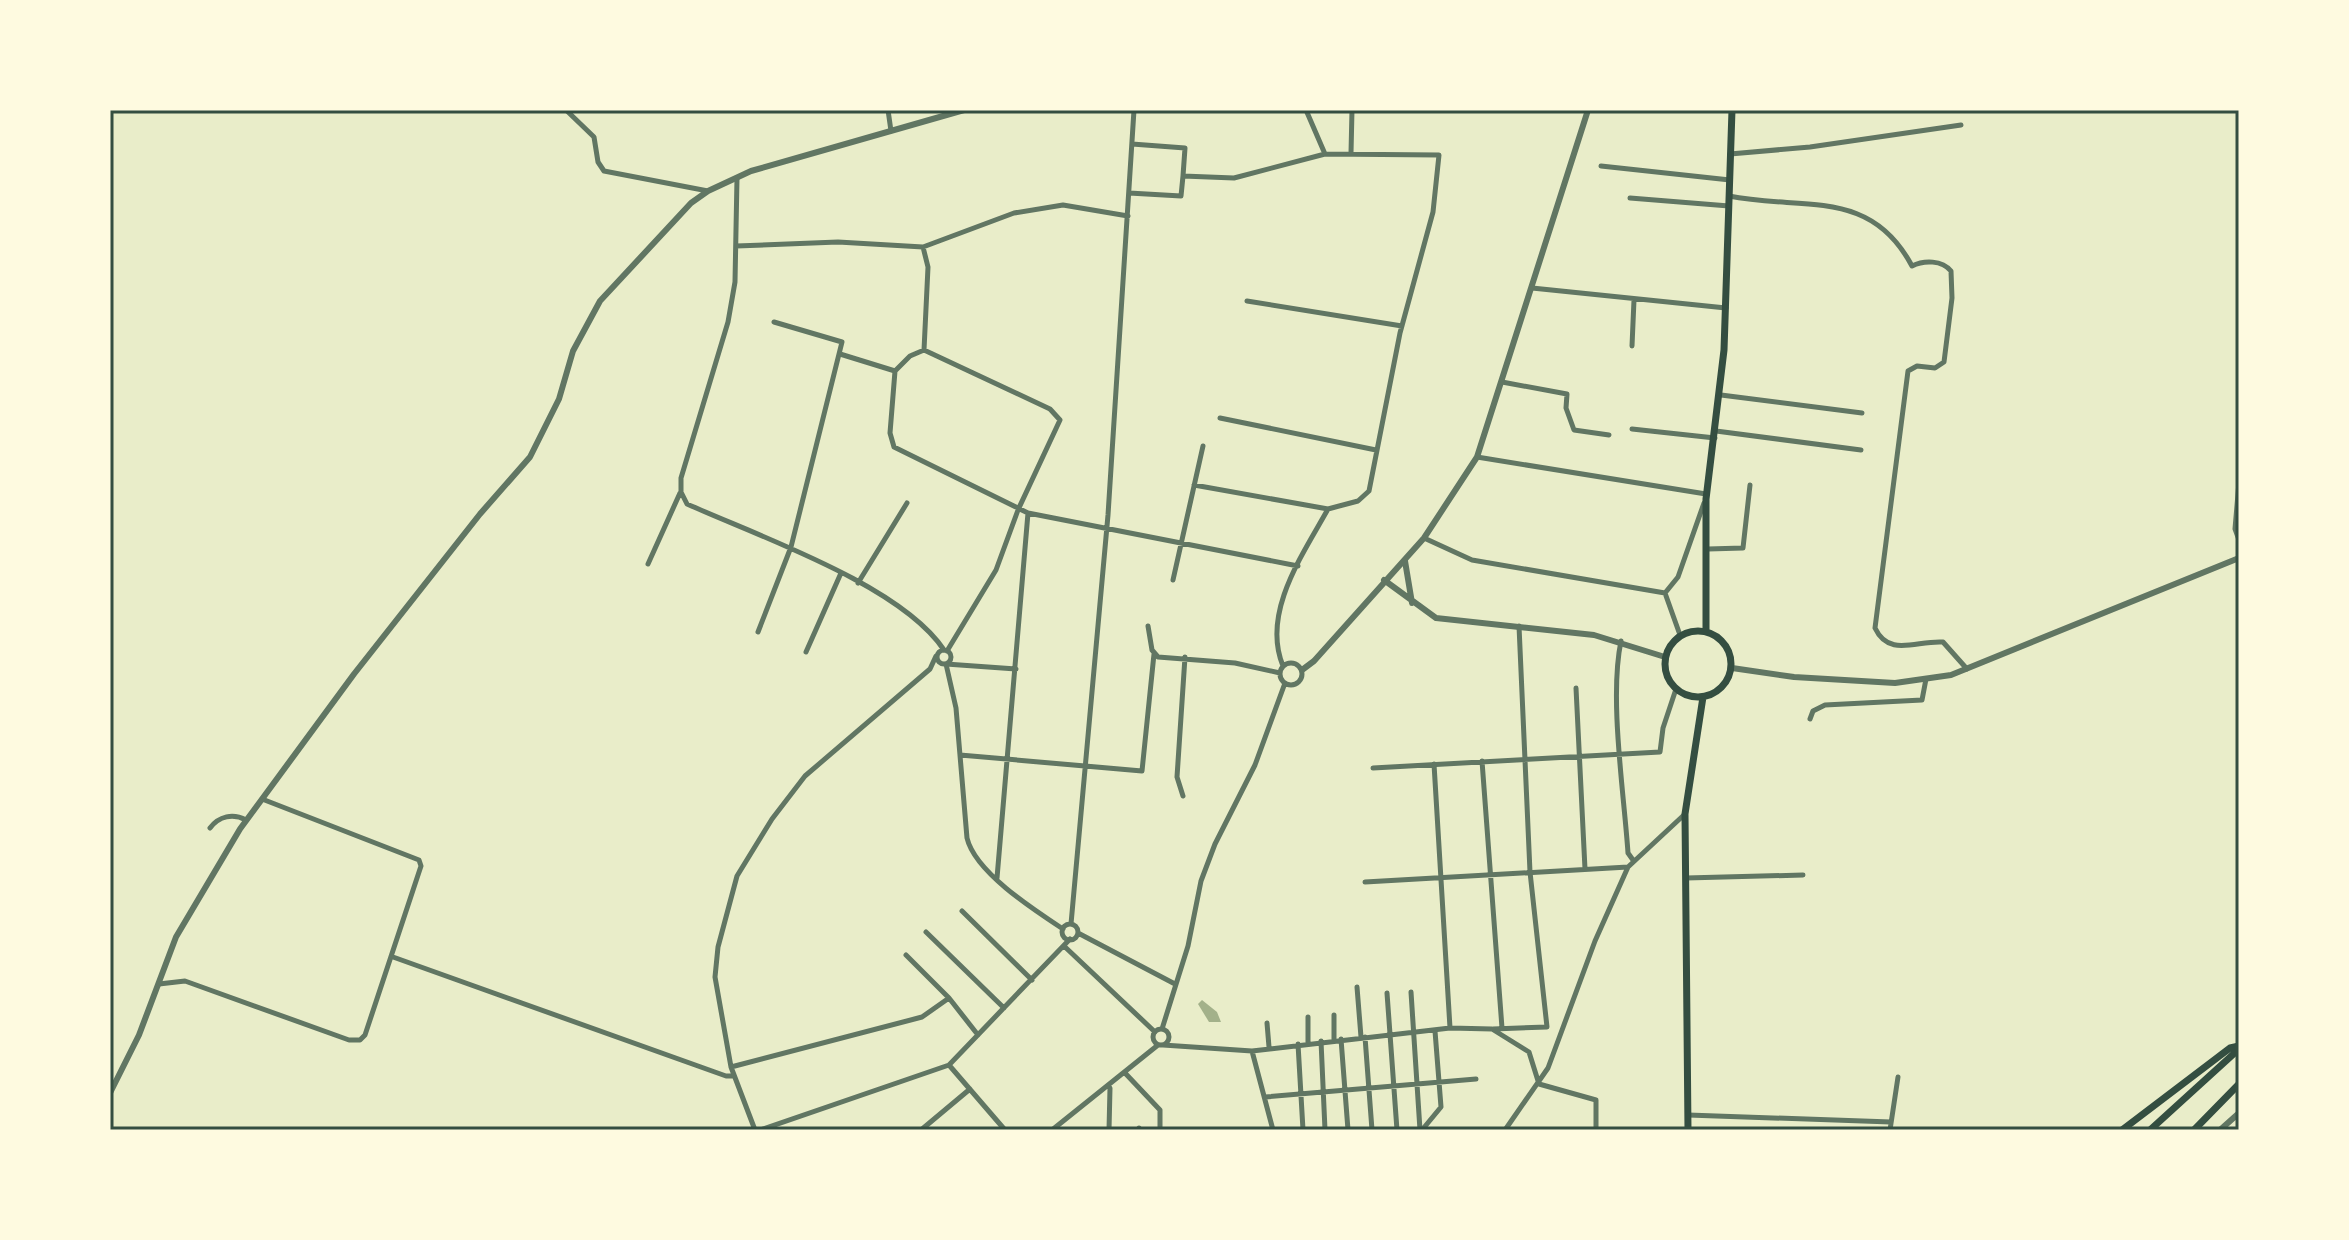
<svg xmlns="http://www.w3.org/2000/svg" width="2349" height="1240" font-family="'Open Sans',sans-serif">
  <rect width="100%" height="100%" fill="#e9edc9"/>
  <!-- water -->
  <path fill="#a3b18a" d="M 1202,1000 L 1217,1012 L 1221,1022 L 1209,1022 L 1198,1004 Z"/>
  <g fill="none" stroke-linecap="round" stroke-linejoin="round">
    <!-- minor -->
    <path stroke="#617663" stroke-width="5" d="M 566,110 L 594,137 L 598,162 L 604,171 L 708,191
      M 888,110 L 891,131
      M 1306,110 L 1325,154
      M 1132,144 L 1185,148 L 1183,176
      M 1351,153 L 1352,110
      M 1730,154 L 1810,147 L 1961,125
      M 1601,166 L 1730,180
      M 737,178 L 735,282 L 728,322 L 681,478 L 681,492 L 687,504 C 758,536 901,585 944,650
      M 1129,193 L 1181,196 L 1183,176 L 1234,178 L 1325,154 L 1439,155 L 1433,212 L 1400,333 L 1369,491 L 1358,501 L 1328,509 C 1303,554 1261,613 1283,666
      M 1729,196 C 1803,211 1870,187 1912,266 C 1924,260 1942,260 1951,271 L 1952,298 L 1944,362 L 1935,368 L 1917,366 L 1908,371 L 1875,628 C 1889,658 1917,640 1943,642 L 1967,669
      M 1630,198 L 1729,206
      M 736,246 L 838,242 L 923,247 L 1014,213 L 1063,205 L 1128,216
      M 923,247 L 928,267 L 924,350
      M 1532,288 L 1726,308
      M 1247,301 L 1402,326
      M 1632,346 L 1634,300
      M 840,354 L 895,371
      M 895,371 L 890,433 L 894,447 L 1028,513 L 1298,566
      M 895,371 L 910,356 L 924,350 L 1050,409 L 1060,420 L 1018,510 L 996,570 L 947,651
      M 1502,382 L 1567,394 L 1566,408 L 1574,430 L 1609,435
      M 1721,395 L 1862,413
      M 1220,418 L 1376,450
      M 1632,429 L 1715,438
      M 1716,431 L 1861,450
      M 1477,457 L 1706,494
      M 2239,482 L 2235,529 L 2239,540
      M 1194,485 L 1328,509
      M 1424,538 L 1472,560 L 1665,593 L 1680,635
      M 1708,549 L 1743,548 L 1750,485
      M 648,564 L 680,493
      M 1173,580 L 1203,446
      M 858,583 L 907,503
      M 1665,593 L 1678,577 L 1704,503
      M 1148,626 L 1152,650 L 1158,657 L 1235,663 L 1280,673
      M 758,632 L 791,547 L 842,342 L 774,322
      M 1621,641 C 1609,698 1624,793 1628,853 L 1633,860
      M937 657a7 7 0 1 1 14 0a7 7 0 1 1-14 0Z
      M 806,652 L 841,573
      M1280 674a11 11 0 1 1 22 0a11 11 0 1 1-22 0Z
      M 1016,669 L 946,664 L 956,708 L 967,838 C 975,872 1034,910 1063,929
      M 1576,688 L 1585,869
      M 1810,719 L 1813,711 L 1825,705 L 1922,700 L 1926,679
      M 960,755 L 1142,771 L 1154,654
      M 1482,761 L 1502,1028
      M 1434,764 L 1450,1028
      M 1373,768 L 1660,752 L 1663,728 L 1676,689
      M 1183,796 L 1177,777 L 1185,657
      M 210,828 C 219,816 233,813 246,820
      M 997,878 L 1028,513
      M 1686,878 L 1803,875
      M 1365,882 L 1628,867
      M 962,911 L 1032,980
      M 1071,924 L 1108,515 L 1134,110
      M1062 932a8 8 0 1 1 16 0a8 8 0 1 1-16 0Z
      M 926,932 L 1004,1008
      M 1078,933 L 1175,984
      M 1064,946 L 1155,1032
      M 906,955 L 949,998
      M 393,957 L 726,1076 L 734,1076
      M 159,984 L 185,981 L 349,1040 L 360,1040 L 365,1035 L 421,866 L 419,860 L 262,799
      M 1357,987 L 1361,1037
      M 1411,992 L 1420,1130
      M 1387,993 L 1397,1130
      M 1334,1015 L 1334,1040
      M 1267,1023 L 1269,1047
      M 1162,1029 L 1188,946 L 1201,881 L 1215,844 L 1255,765 L 1285,683
      M 1493,1029 L 1547,1027 L 1530,872 L 1519,626
      M1153 1037a8 8 0 1 1 16 0a8 8 0 1 1-16 0Z
      M 1365,1037 L 1372,1130
      M 1341,1039 L 1348,1130
      M 1321,1041 L 1325,1130
      M 1308,1043 L 1308,1017
      M 1298,1044 L 1303,1130
      M 1163,1045 L 1252,1051 L 1450,1028 L 1492,1029 L 1529,1052 L 1539,1084 L 1596,1100 L 1596,1130
      M 1252,1051 L 1273,1130
      M 949,1065 L 1005,1130
      M 731,1067 L 922,1017 L 949,998 L 978,1035
      M 1125,1073 L 1160,1110 L 1160,1130
      M 1265,1097 L 1476,1079
      M 1688,1115 L 1891,1122
      M 755,1130 L 731,1067 L 715,977 L 718,947 L 737,876 L 772,819 L 805,776 L 930,669 L 936,656
      M 760,1130 L 949,1065 L 1070,939
      M 921,1130 L 970,1089
      M 1052,1130 L 1158,1045
      M 1109,1130 L 1110,1088
      M 1139,1130 L 1139,1128
      M 1422,1130 L 1441,1107 L 1435,1031
      M 1505,1130 L 1548,1068 L 1595,941 L 1628,867 L 1685,814
      M 1890,1130 L 1898,1077"/>
    <!-- tertiary -->
    <path stroke="#617663" stroke-width="6" d="M 1405,561 L 1412,603
      M 1384,580 L 1436,618 L 1594,635 L 1665,657
      M 1732,668 L 1794,677 L 1895,683 L 1951,675 L 2239,558
      M 1302,670 L 1314,661 L 1424,538 L 1477,457 L 1588,110
      M 110,1093 L 139,1035 L 176,937 L 240,829 L 354,674 L 480,514 L 530,457 L 559,399 L 573,351 L 600,301 L 691,203 L 708,191 L 751,171 L 964,110
      M 2220,1130 L 2239,1113"/>
    <!-- secondary -->
    <path stroke="#344e41" stroke-width="7" d="M1665 664a33 33 0 1 1 66 0a33 33 0 1 1-66 0Z
      M 1706,631 L 1706,499 L 1724,350 L 1732,110
      M 1688,1130 L 1685,814 L 1703,697
      M 2122,1130 L 2230,1048 L 2239,1046
      M 2150,1130 L 2239,1049
      M 2194,1130 L 2239,1084"/>
  </g>
  <!-- border -->
  <rect width="2349" height="1240" fill="none" stroke="#fefae0" stroke-width="224"/>
  <rect x="112" y="112" width="2125" height="1016" fill="none" stroke="#344e41" stroke-width="3"/>
</svg>
